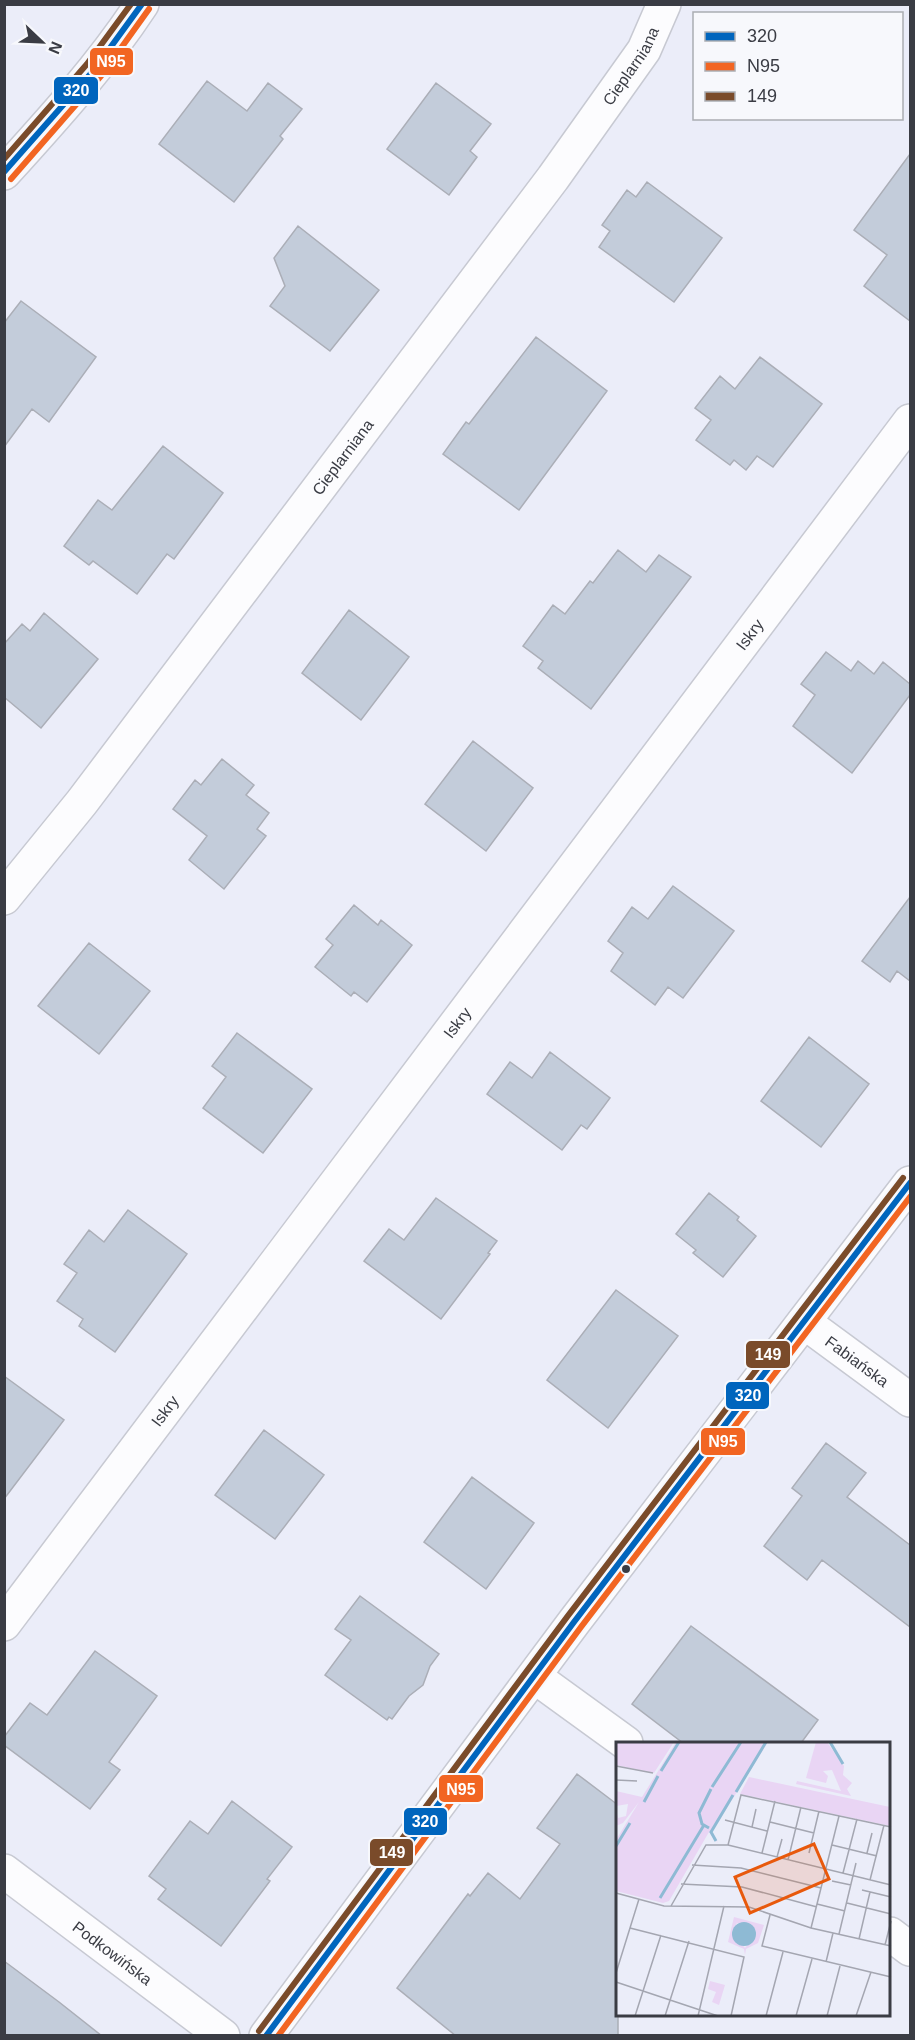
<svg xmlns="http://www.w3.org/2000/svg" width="915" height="2040" font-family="Helvetica,sans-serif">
  <rect width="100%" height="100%" fill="#ebedf9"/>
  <!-- building -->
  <path fill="#c3ccda" stroke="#abaeb7" stroke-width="1.5" d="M 207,81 L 247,111 L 268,83 L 302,109 L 280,136 L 283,139 L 234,202 L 159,144 Z
    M 436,83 L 491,124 L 470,151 L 477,157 L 449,195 L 387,149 Z
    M 910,154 L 910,321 L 864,286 L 887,255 L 854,230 Z
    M 647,182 L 722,238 L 674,302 L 599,247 L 610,231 L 602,225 L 627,190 L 636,197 Z
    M 298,226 L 379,290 L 330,351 L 270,306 L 285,286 L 274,258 Z
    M 21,301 L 96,357 L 49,422 L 32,409 L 4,447 L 4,323 Z
    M 536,337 L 607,391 L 519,510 L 443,454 L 466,422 L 469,424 Z
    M 760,357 L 822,404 L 773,467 L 757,456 L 746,470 L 734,460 L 730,465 L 696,440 L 711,420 L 695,408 L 720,376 L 735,389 Z
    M 163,446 L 223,493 L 174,559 L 167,554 L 137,594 L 93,561 L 89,565 L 64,546 L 98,500 L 112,510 Z
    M 618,550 L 646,572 L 659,555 L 691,577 L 591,709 L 538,668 L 543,661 L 523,646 L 553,605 L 565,614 L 590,581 L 593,583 Z
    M 349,610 L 409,657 L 361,720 L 302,673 Z
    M 44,613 L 98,659 L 41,728 L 4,697 L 4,644 L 22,624 L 30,631 Z
    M 826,652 L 851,671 L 858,661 L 874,674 L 883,662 L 910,684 L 910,695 L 852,773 L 793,726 L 815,695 L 801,684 Z
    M 473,741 L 533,788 L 486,851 L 425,804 Z
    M 222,759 L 254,785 L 246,795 L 269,813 L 257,829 L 266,836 L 224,889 L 189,860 L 207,836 L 173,809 L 195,780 L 201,785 Z
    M 673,886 L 734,931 L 683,998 L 668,987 L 655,1005 L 611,971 L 623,953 L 608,941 L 632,907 L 648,919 Z
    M 910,897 L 910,981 L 897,971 L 890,982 L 862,961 Z
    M 354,905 L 378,925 L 381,920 L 412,945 L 367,1002 L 354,992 L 351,996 L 315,967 L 333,945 L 326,939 Z
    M 89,943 L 150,991 L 99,1054 L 38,1006 Z
    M 237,1033 L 312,1089 L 263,1153 L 203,1108 L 226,1077 L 212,1066 Z
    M 809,1037 L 869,1084 L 821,1147 L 761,1101 Z
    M 550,1052 L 610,1098 L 587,1129 L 581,1125 L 562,1150 L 487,1094 L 510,1062 L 532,1078 Z
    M 709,1193 L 739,1217 L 737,1220 L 756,1236 L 723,1277 L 693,1253 L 696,1250 L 676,1234 Z
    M 436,1198 L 497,1241 L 488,1253 L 490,1254 L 441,1319 L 364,1261 L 389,1229 L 404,1240 Z
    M 128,1210 L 187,1254 L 115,1352 L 79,1326 L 83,1319 L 57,1301 L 77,1273 L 64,1264 L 89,1230 L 104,1242 Z
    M 616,1290 L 678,1336 L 608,1428 L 547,1380 Z
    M 4,1376 L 64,1420 L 4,1499 Z
    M 264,1430 L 324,1475 L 275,1539 L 215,1495 Z
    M 826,1443 L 866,1473 L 847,1497 L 910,1545 L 910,1627 L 822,1560 L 807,1580 L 764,1546 L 802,1496 L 792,1488 Z
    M 472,1477 L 534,1523 L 486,1589 L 424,1542 Z
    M 360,1596 L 439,1654 L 430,1666 L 423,1685 L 409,1696 L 392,1719 L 389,1717 L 387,1720 L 325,1675 L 351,1640 L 335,1629 Z
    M 691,1626 L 818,1720 L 801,1743 L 683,1743 L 632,1704 Z
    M 95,1651 L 157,1696 L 109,1762 L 120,1770 L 90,1809 L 4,1745 L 4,1737 L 30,1703 L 47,1715 Z
    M 577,1774 L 618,1805 L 618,2036 L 456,2036 L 397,1988 L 468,1894 L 470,1896 L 488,1873 L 520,1899 L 560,1844 L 537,1828 Z
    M 232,1801 L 292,1847 L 267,1879 L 270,1881 L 221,1946 L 158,1899 L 166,1889 L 149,1876 L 190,1821 L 208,1834 Z
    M 4,1961 L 59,2002 L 102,2036 L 4,2036 Z"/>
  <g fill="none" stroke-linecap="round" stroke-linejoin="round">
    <defs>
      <g id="street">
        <path id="s1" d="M 4,898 L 82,802 L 553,178 L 644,50 L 664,4"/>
        <path id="s2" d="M 804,1322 L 910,1400"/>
        <path id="s3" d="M 4,1624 L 910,421"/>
        <path d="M 535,1677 L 626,1743"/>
        <path id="s4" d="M 4,1871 L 223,2036"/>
        <path d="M 890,1934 L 910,1949"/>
        <path d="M 266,2036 L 574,1622 L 910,1183"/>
      </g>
      <path id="secondary" d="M 4,173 C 53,119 102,65 142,4"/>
    </defs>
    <!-- street casing -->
    <use href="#street" stroke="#c7c9d2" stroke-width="36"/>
    <!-- secondary casing -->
    <use href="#secondary" stroke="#c7c9d2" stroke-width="36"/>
    <!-- street -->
    <use href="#street" stroke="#fcfcfe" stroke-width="33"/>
    <!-- secondary -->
    <use href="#secondary" stroke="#f9f8fc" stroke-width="33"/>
    <defs>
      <path id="bus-1" d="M 4,172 L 94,70 L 142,4
        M 266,2036 L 574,1622 L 910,1183"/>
      <path id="bus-2" d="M 11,179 L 101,76 L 149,9
        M 278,2036 L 581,1627 L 910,1197"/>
      <path id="bus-3" d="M 4,159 L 87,64 L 131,4
        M 259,2031 L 567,1617 L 903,1178"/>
    </defs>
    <!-- bus-1 casing -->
    <use href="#bus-1" stroke="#f7f8fc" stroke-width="10"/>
    <!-- bus-2 casing -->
    <use href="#bus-2" stroke="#f7f8fc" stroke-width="10"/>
    <!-- bus-3 casing -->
    <use href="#bus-3" stroke="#f7f8fc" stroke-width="10"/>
    <!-- bus-1 -->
    <use href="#bus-1" stroke="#0065bd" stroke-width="6"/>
    <!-- bus-2 -->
    <use href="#bus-2" stroke="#f26522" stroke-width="6"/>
    <!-- bus-3 -->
    <use href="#bus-3" stroke="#7a4b2a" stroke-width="6"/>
  </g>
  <!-- markers -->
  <circle fill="#3a3c44" stroke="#f7f8fc" stroke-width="2" cx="626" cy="1569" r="5"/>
  <g text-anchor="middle" stroke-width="4.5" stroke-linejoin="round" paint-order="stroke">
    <!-- street labels -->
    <g font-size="16" fill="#3a3c44" stroke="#f7f8fc">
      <text dy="6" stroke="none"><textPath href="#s1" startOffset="1042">Cieplarniana</textPath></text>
      <text dy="6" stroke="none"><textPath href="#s1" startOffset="556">Cieplarniana</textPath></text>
      <text dy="6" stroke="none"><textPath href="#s3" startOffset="1239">Iskry</textPath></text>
      <text dy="6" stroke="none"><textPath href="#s3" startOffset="753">Iskry</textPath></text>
      <text dy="6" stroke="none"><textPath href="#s2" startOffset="66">Fabiańska</textPath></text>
      <text dy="6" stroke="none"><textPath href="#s3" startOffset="267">Iskry</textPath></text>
      <text dy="6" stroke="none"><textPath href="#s4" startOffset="136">Podkowińska</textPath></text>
    </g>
  </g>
  <!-- overview -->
  <g transform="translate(616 1742)">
    <rect width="274" height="274" fill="#ebedf9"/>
    <path d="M 0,0 L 58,0 L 38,31 L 0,23 ZM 60,0 L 152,0 L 96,90 L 102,101 L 93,90 L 53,159 L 47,161 L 0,149 L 0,98 L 23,60 L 7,81 L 0,84 L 0,67 L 2,76 L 10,74 L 12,62 L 0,64 L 0,49 L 26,55 ZM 200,0 L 211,0 L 228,24 L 227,33 L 236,41 L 231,47 L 235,54 L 180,42 L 181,39 L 225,49 L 216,28 L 207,29 L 212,34 L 210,41 L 190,36 ZM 133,35 L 274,65 L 274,84 L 124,52 ZM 118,175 L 148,183 L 142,201 L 130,207 L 129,213 L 128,207 L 112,200 ZM 121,181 L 140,190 L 129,206 L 116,190 ZM 94,239 L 109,243 L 103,263 L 96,260 L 100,250 L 92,247 Z" fill="#e9d5f4" fill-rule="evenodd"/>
    <path d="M116 192a12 12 0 1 1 24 0a12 12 0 1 1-24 0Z" fill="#8ebad4"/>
    <path fill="none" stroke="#8ebad4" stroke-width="3" d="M 214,0 L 227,22M 45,29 L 63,0M 96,45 L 125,0M 120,50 L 150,0M 28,60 L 42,34M 93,86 L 86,82 L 83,71 L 95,47M 100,99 L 95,90 L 117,53M 0,104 L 14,81M 44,156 L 88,83"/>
    <path fill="none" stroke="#a4a6b1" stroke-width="1.5" d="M 0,24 L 37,31M 0,38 L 21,39M 109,78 L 151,89M 154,80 L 198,91M 136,85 L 140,67M 112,103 L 125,53 L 275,85M 216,103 L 261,114M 146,111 L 159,59M 193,111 L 203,69M 251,111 L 256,91M 161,115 L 166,97M 172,118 L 185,65M 76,123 L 125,126 L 205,146M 227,131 L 241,77M 254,138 L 268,83M 216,139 L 235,143M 65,142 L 126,145 L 201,165M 246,148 L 275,155M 0,151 L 48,164 L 133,165 L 195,186 L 275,204M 231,161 L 275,172M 201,162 L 229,169M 55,164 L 90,103 L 112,103 L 275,143M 154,173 L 146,204 L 275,235M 14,186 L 128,215 L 115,274M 195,186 L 223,74M 223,192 L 240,121M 243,197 L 254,150M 269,203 L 275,179M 210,220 L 217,191M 0,231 L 23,157M 0,240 L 102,274M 19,274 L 45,193M 49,274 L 73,199M 82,274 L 108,164M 150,274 L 167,210M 180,274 L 196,217M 211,274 L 224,224M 240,274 L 255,230"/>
    <path fill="#e8590c" fill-opacity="0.15" stroke="#e8590c" stroke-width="3" d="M 198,102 L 213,137 L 134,171 L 119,135 Z"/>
    <rect width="274" height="274" fill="none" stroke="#3a3c44" stroke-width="3"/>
  </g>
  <g stroke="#f7f8fc" stroke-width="2">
    <rect x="89" y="47" width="45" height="29" rx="6" fill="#f26522"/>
    <rect x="53" y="76" width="46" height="29" rx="6" fill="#0065bd"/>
    <rect x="745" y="1340" width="46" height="29" rx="6" fill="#7a4b2a"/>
    <rect x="725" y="1381" width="45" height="29" rx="6" fill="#0065bd"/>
    <rect x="700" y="1427" width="46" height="29" rx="6" fill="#f26522"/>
    <rect x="438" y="1774" width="46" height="29" rx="6" fill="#f26522"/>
    <rect x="403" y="1807" width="45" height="29" rx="6" fill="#0065bd"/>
    <rect x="369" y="1838" width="45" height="29" rx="6" fill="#7a4b2a"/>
  </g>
  <g font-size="16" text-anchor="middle" font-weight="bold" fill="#fff">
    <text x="111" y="67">N95</text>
    <text x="76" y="96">320</text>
    <text x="768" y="1360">149</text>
    <text x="748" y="1401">320</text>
    <text x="723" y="1447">N95</text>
    <text x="461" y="1795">N95</text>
    <text x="425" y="1827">320</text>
    <text x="392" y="1858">149</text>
  </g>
  <!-- border -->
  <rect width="915" height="2040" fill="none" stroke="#3a3c44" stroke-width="12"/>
  <!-- legend -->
  <rect x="693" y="12" width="210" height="108" fill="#f7f8fc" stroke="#abadb2" stroke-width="1.5"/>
  <rect x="705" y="32" width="30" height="9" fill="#0065bd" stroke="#abadb2" stroke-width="1.5"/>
  <text x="747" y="42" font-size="18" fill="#3a3c44">320</text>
  <rect x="705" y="62" width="30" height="9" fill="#f26522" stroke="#abadb2" stroke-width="1.5"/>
  <text x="747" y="72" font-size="18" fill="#3a3c44">N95</text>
  <rect x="705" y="92" width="30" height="9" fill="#7a4b2a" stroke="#abadb2" stroke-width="1.5"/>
  <text x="747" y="102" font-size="18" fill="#3a3c44">149</text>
  <!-- north arrow -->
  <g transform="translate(42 42) rotate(113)" stroke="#f7f8fc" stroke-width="4.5" paint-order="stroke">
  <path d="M0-4.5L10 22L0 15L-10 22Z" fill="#3a3c44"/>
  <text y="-9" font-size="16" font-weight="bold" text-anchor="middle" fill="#3a3c44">N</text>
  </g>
</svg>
